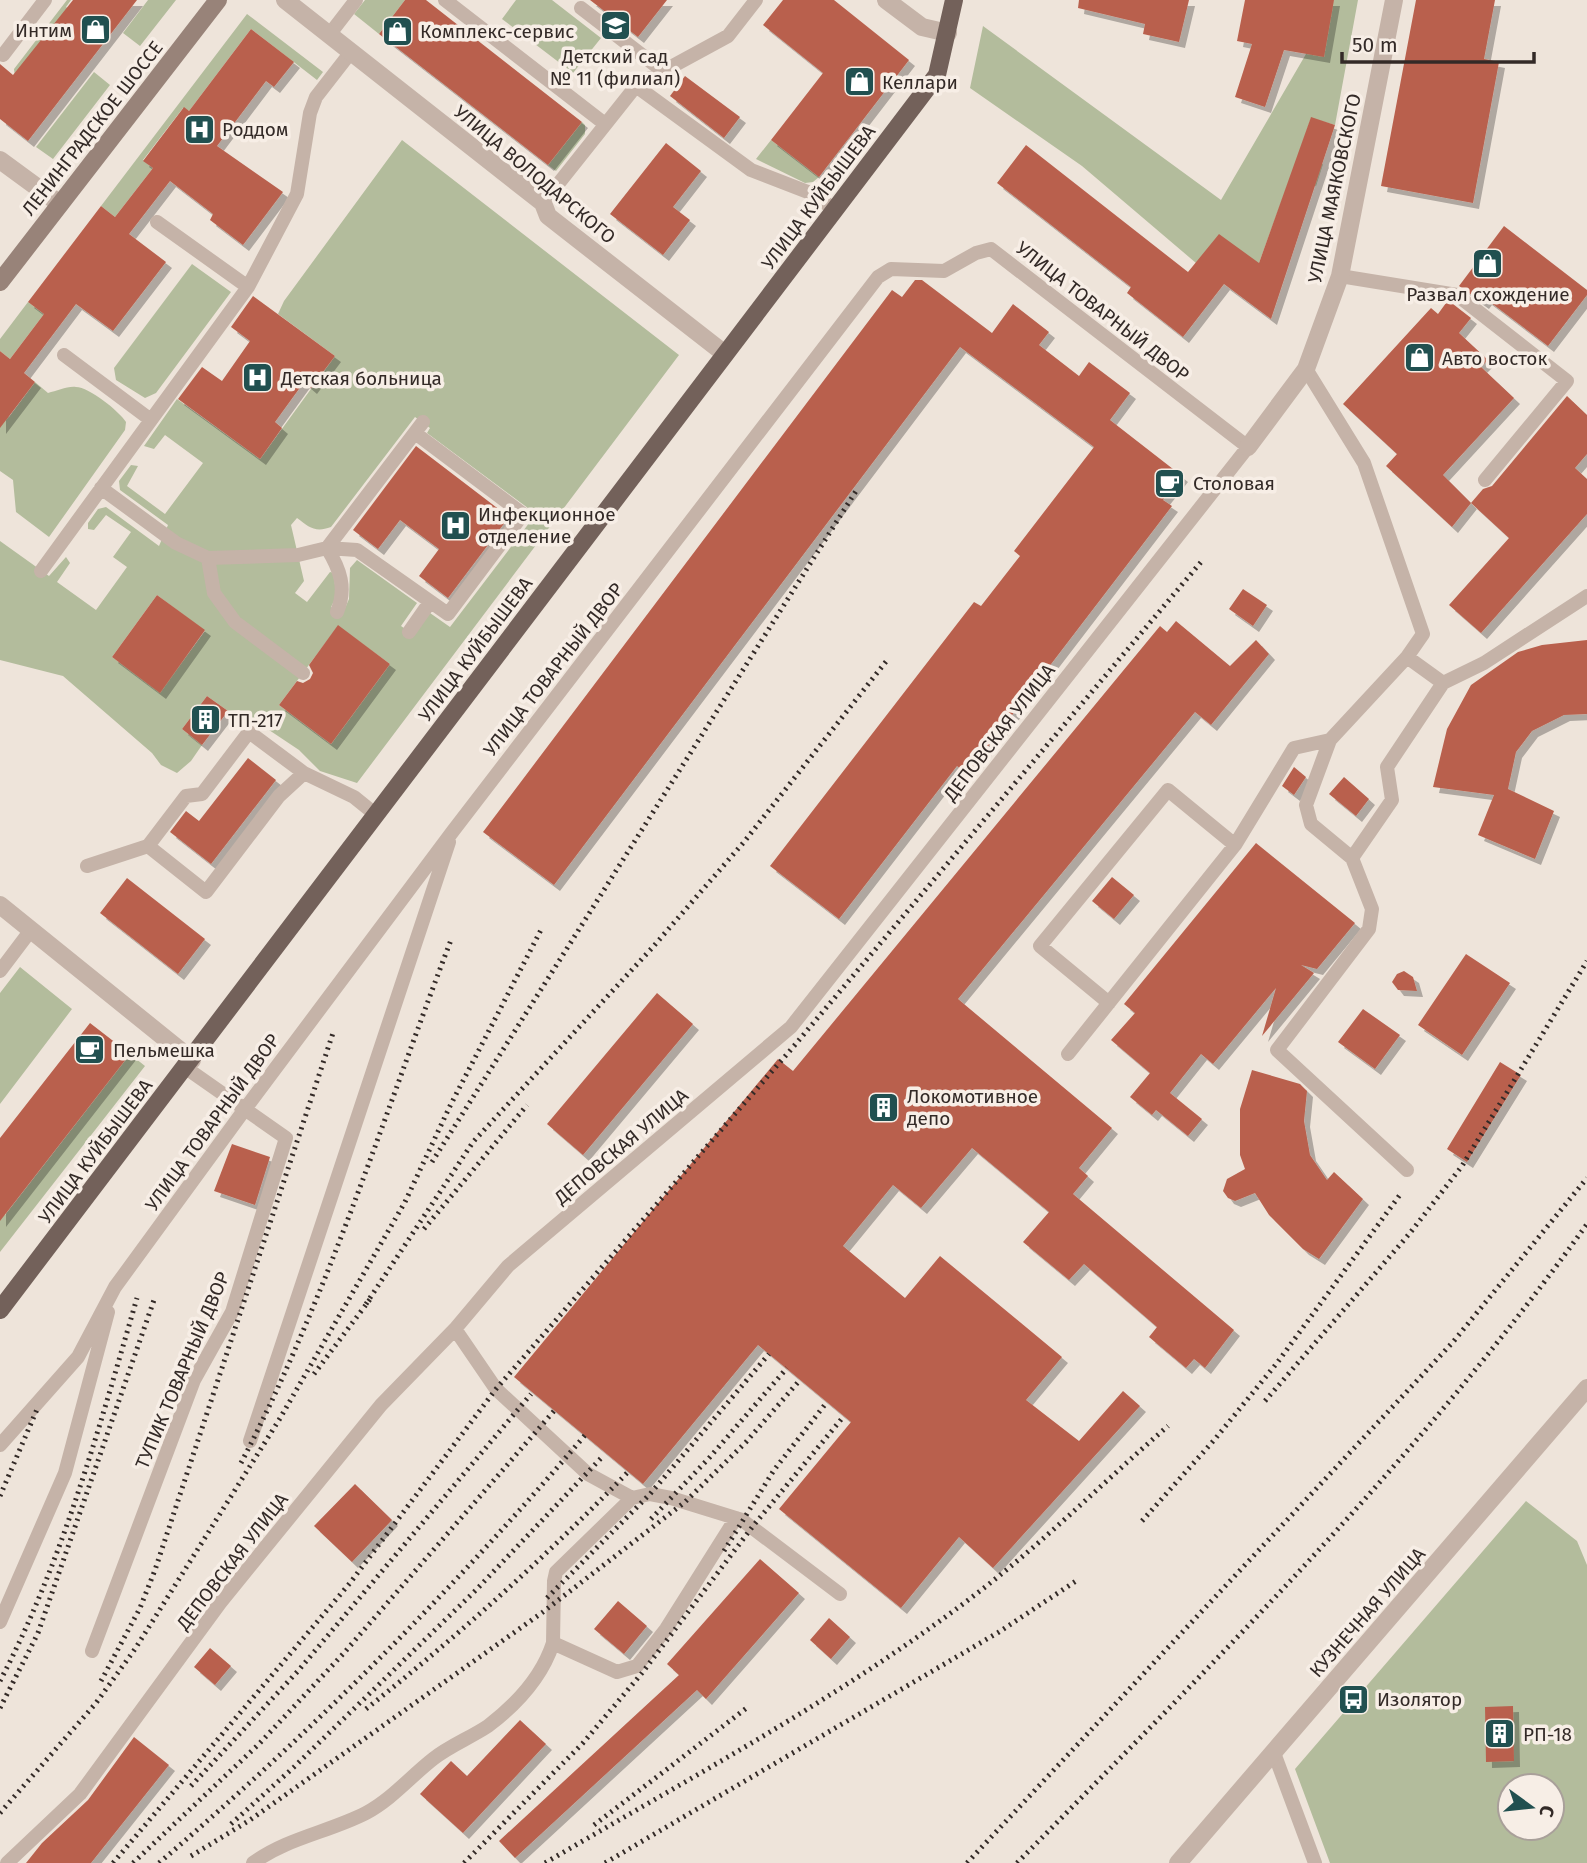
<svg xmlns="http://www.w3.org/2000/svg" width="1587" height="1863" font-family="'Fira Sans',sans-serif">
  <defs>
    <filter id="shadow"><feDropShadow dx="6" dy="6" stdDeviation="0" flood-color="#0004"/></filter>
  </defs>
  <rect width="100%" height="100%" fill="#eee4da"/>
  <!-- green -->
  <path fill="#b3bc9c" fill-rule="evenodd" d="M 67,0 L 71,0 L 66,7 L 72,12 L 53,25 L 15,78 L 14,69 Z
    M 148,0 L 176,0 L 140,46 L 123,33 Z
    M 365,0 L 405,0 L 379,34 L 354,14 Z
    M 516,0 L 552,0 L 601,38 L 573,73 L 502,19 Z
    M 1334,0 L 1358,0 L 1335,125 L 1311,118 L 1298,156 L 1323,164 L 1316,186 L 1290,178 L 1259,263 L 1196,263 L 1082,166 L 970,88 L 983,26 L 1221,200 L 1306,54 Z
    M 247,14 L 323,72 L 317,80 L 251,29 L 189,111 L 183,108 L 143,160 L 153,168 L 115,217 L 101,206 Z
    M 94,72 L 110,85 L 53,159 L 36,147 Z
    M 582,122 L 585,125 L 585,134 L 556,171 L 548,165 Z
    M 402,140 L 679,355 L 357,783 L 320,771 L 299,750 L 239,710 L 228,711 L 207,696 L 182,729 L 202,745 L 191,761 L 177,773 L 161,765 L 152,753 L 63,676 L 0,660 L 0,541 L 49,576 L 66,557 L 70,563 L 57,582 L 96,610 L 127,567 L 113,557 L 131,532 L 106,515 L 94,530 L 88,529 L 88,523 L 98,509 L 106,507 L 159,546 L 168,525 L 120,490 L 119,481 L 131,465 L 138,466 L 127,486 L 165,514 L 203,463 L 165,435 L 154,449 L 144,446 L 177,399 L 260,459 L 335,356 L 278,314 L 284,301 ZM 415,417 L 430,428 L 427,433 L 536,514 L 450,627 L 430,613 L 414,635 L 401,626 L 417,603 L 357,560 L 350,568 L 349,599 L 342,615 L 331,607 L 336,597 L 334,573 L 330,572 L 307,602 L 295,593 L 304,581 L 291,525 L 297,518 C 309,527 315,533 331,527 ZM 157,595 L 205,631 L 160,692 L 112,657 ZM 338,626 L 390,664 L 331,744 L 279,705 Z
    M 771,140 L 819,177 L 813,182 L 805,183 L 756,159 Z
    M 192,264 L 231,292 L 156,393 L 145,398 L 116,380 L 114,368 Z
    M 28,302 L 44,314 L 10,359 L 0,351 L 0,339 Z
    M 35,382 L 48,393 C 57,391 67,386 76,387 C 89,387 119,411 126,422 L 125,430 L 49,537 L 16,512 L 13,480 L 0,471 L 0,410 L 9,417 Z
    M 20,967 L 72,1009 L 0,1104 L 0,993 Z
    M 130,1054 L 145,1066 L 0,1252 L 0,1212 L 5,1215 Z
    M 1526,1501 L 1577,1541 L 1587,1565 L 1587,1863 L 1330,1863 L 1295,1769 ZM 1510,1786 L 1552,1786 L 1552,1828 L 1510,1828 Z"/>
  <!-- building -->
  <path fill="#b9614e" filter="url(#shadow)" d="M 73,0 L 137,0 L 28,141 L 0,119 L 0,64 L 13,75 Z
    M 405,0 L 426,0 L 582,122 L 548,165 L 379,34 Z
    M 590,0 L 667,0 L 638,37 Z
    M 783,0 L 834,0 L 909,60 L 819,177 L 771,140 L 823,73 L 763,25 Z
    M 1079,0 L 1189,0 L 1179,42 L 1143,34 L 1145,24 L 1078,8 Z
    M 1245,0 L 1334,0 L 1324,57 L 1284,50 L 1265,107 L 1235,97 L 1252,44 L 1237,41 Z
    M 1416,0 L 1495,0 L 1484,59 L 1499,62 L 1473,203 L 1381,186 Z
    M 251,29 L 294,62 L 274,87 L 266,81 L 217,146 L 283,192 L 243,245 L 210,220 L 213,214 L 170,181 L 129,234 L 166,262 L 113,331 L 76,304 L 24,373 L 35,382 L 0,428 L 0,351 L 10,359 L 44,314 L 28,302 L 101,206 L 115,217 L 153,168 L 143,161 L 184,107 L 189,111 Z
    M 685,76 L 740,117 L 724,138 L 670,96 Z
    M 1311,117 L 1335,125 L 1271,319 L 1224,284 L 1183,337 L 1127,293 L 1131,287 L 997,183 L 1026,145 L 1188,272 L 1219,234 L 1259,263 Z
    M 666,143 L 701,171 L 673,207 L 690,220 L 663,255 L 610,214 Z
    M 1504,226 L 1587,290 L 1587,295 L 1548,346 L 1486,299 L 1483,303 L 1459,286 Z
    M 915,280 L 922,280 L 992,333 L 1013,304 L 1049,332 L 1039,345 L 1079,376 L 1089,362 L 1130,393 L 1110,420 L 1182,476 L 1163,500 L 1172,506 L 967,774 L 957,766 L 839,919 L 770,866 L 974,602 L 981,606 L 1020,556 L 1014,551 L 1094,447 L 960,347 L 554,885 L 483,832 L 892,290 L 902,297 Z
    M 253,296 L 335,356 L 311,388 L 304,382 L 275,422 L 282,428 L 260,459 L 178,399 L 202,367 L 222,381 L 250,341 L 231,327 Z
    M 1446,303 L 1453,304 L 1471,318 L 1459,333 L 1488,360 L 1481,367 L 1514,398 L 1443,475 L 1471,503 L 1452,527 L 1386,466 L 1397,454 L 1343,404 L 1431,308 L 1438,314 Z
    M 1567,396 L 1587,415 L 1587,454 L 1575,468 L 1587,479 L 1587,514 L 1481,633 L 1449,605 L 1509,538 L 1471,503 L 1483,489 L 1492,486 Z
    M 416,446 L 509,517 L 448,598 L 419,576 L 439,549 L 400,520 L 378,549 L 353,530 Z
    M 1243,589 L 1267,605 L 1253,626 L 1229,609 Z
    M 157,595 L 205,630 L 160,693 L 112,657 Z
    M 1176,621 L 1230,666 L 1256,640 L 1269,654 L 1211,725 L 1195,712 L 958,999 L 1112,1128 L 1079,1168 L 1088,1176 L 1073,1194 L 1234,1330 L 1205,1368 L 1194,1359 L 1186,1368 L 1149,1337 L 1157,1327 L 1084,1264 L 1069,1280 L 1023,1242 L 1049,1212 L 972,1148 L 921,1208 L 893,1185 L 843,1246 L 905,1298 L 940,1256 L 1062,1357 L 1026,1400 L 1079,1441 L 1123,1391 L 1140,1406 L 993,1568 L 959,1537 L 901,1608 L 779,1509 L 851,1422 L 758,1345 L 643,1484 L 514,1377 L 778,1059 L 793,1071 L 1160,626 L 1167,632 Z
    M 338,625 L 390,664 L 331,744 L 279,705 L 297,681 L 303,683 L 310,679 L 313,673 L 309,665 Z
    M 1587,640 L 1587,714 L 1564,715 L 1532,731 L 1516,752 L 1508,789 L 1554,811 L 1535,859 L 1478,835 L 1494,795 L 1433,787 L 1447,729 L 1471,685 L 1518,652 L 1542,645 Z
    M 207,696 L 228,711 L 202,745 L 182,729 Z
    M 248,758 L 276,780 L 211,864 L 170,832 L 186,811 L 199,821 Z
    M 1294,767 L 1306,777 L 1294,795 L 1282,786 Z
    M 1344,777 L 1369,799 L 1356,816 L 1329,794 Z
    M 1256,843 L 1355,923 L 1317,969 L 1301,965 L 1314,973 L 1262,1036 L 1276,988 L 1213,1064 L 1201,1054 L 1170,1093 L 1202,1119 L 1188,1136 L 1156,1110 L 1152,1115 L 1130,1097 L 1150,1073 L 1111,1040 L 1135,1013 L 1124,1004 Z
    M 1112,877 L 1134,895 L 1114,919 L 1092,901 Z
    M 127,878 L 205,939 L 178,974 L 100,913 Z
    M 1466,954 L 1510,983 L 1462,1055 L 1418,1025 Z
    M 1404,971 L 1413,977 L 1417,991 L 1398,990 L 1392,982 L 1397,974 Z
    M 657,993 L 693,1024 L 583,1155 L 547,1124 Z
    M 1363,1009 L 1400,1035 L 1375,1069 L 1338,1042 Z
    M 90,1023 L 130,1054 L 0,1221 L 0,1138 Z
    M 1500,1062 L 1521,1075 L 1467,1162 L 1447,1149 Z
    M 1252,1070 L 1300,1084 L 1307,1091 L 1304,1121 L 1310,1155 L 1327,1180 L 1334,1172 L 1363,1199 L 1319,1259 L 1303,1249 L 1269,1215 L 1255,1193 L 1235,1201 L 1228,1198 L 1223,1191 L 1227,1179 L 1245,1169 L 1240,1155 L 1240,1109 Z
    M 232,1144 L 270,1157 L 255,1205 L 214,1191 Z
    M 355,1484 L 392,1520 L 352,1562 L 314,1526 Z
    M 760,1559 L 799,1593 L 706,1699 L 697,1690 L 515,1858 L 499,1841 L 679,1675 L 667,1664 Z
    M 618,1601 L 647,1626 L 624,1654 L 594,1629 Z
    M 829,1618 L 850,1637 L 831,1659 L 810,1640 Z
    M 210,1648 L 231,1666 L 215,1685 L 194,1667 Z
    M 1513,1706 L 1514,1761 L 1486,1762 L 1485,1707 Z
    M 520,1720 L 546,1744 L 463,1833 L 420,1794 L 451,1761 L 467,1776 Z
    M 134,1737 L 169,1765 L 91,1863 L 26,1863 L 42,1843 L 88,1800 Z"/>
  <g fill="none" stroke-linecap="round" stroke-linejoin="round">
    <!-- service -->
    <path stroke="#c5b3a8" stroke-width="14" d="M 445,0 L 605,124
      M 581,8 L 664,72
      M 329,35 L 356,0
      M 3,55 L 45,0
      M 636,86 L 751,170 L 813,194 L 835,210
      M 543,203 L 636,86 L 728,36 L 756,0
      M 157,222 L 248,287
      M 1340,276 L 1457,295 L 1567,381 L 1485,480
      M 64,355 L 151,420
      M 101,488 L 176,543 L 208,558 L 298,555 L 327,548 L 357,550 L 448,614 L 523,514 L 415,433
      M 208,558 L 214,593 L 235,622 L 303,673
      M 41,571 L 248,287 L 297,194 L 310,113 L 316,97 L 351,52
      M 337,612 C 347,588 340,569 327,548 L 423,422
      M 409,632 L 430,602
      M 1407,657 L 1443,683
      M 1330,740 L 1306,805 L 1311,824 L 1352,858 L 1372,909 L 1369,929 L 1277,1050 L 1407,1170
      M 148,846 L 206,892 L 279,796 L 304,773 L 354,797 L 375,814
      M 1352,858 L 1392,800 L 1387,767 L 1443,683 L 1484,663 L 1587,596
      M 87,866 L 148,846 L 186,796 L 202,794 L 249,732 L 304,773
      M 0,971 L 31,930
      M 1109,1003 L 1040,946 L 1168,790 L 1235,845
      M 1068,1054 L 1235,845 L 1294,748 L 1330,740 L 1407,657 L 1423,634 L 1364,463 L 1306,369
      M 455,1329 L 496,1389 L 588,1474 L 632,1498 L 650,1494 L 671,1498 L 742,1520 L 840,1594
      M 250,1441 L 449,842
      M 0,1445 L 78,1357 L 115,1287 L 245,1109 L 453,831 L 878,277 L 891,269 L 944,271 L 976,253 L 991,249 L 1248,447 L 791,1027 L 508,1266 L 455,1329 L 381,1405 L 220,1603 L 80,1794 L 7,1863
      M 632,1498 L 556,1572 L 554,1581 L 553,1643 L 617,1672 L 637,1666 L 666,1629 L 736,1518
      M 0,1622 L 65,1473 L 108,1312
      M 92,1651 L 194,1380 L 232,1312 L 286,1138 L 186,1068
      M 1274,1753 L 1315,1863
      M 253,1863 C 287,1838 329,1832 366,1813 C 392,1799 410,1777 433,1759 C 449,1746 470,1738 488,1726 C 517,1704 542,1677 553,1643"/>
    <!-- minor -->
    <path stroke="#c5b3a8" stroke-width="18" d="M 285,0 L 543,203 L 548,216 L 725,354
      M 886,0 L 922,27 L 948,33
      M 0,160 L 60,204
      M 1248,447 L 1306,369 L 1340,276 L 1394,0
      M 0,905 L 192,1060
      M 1178,1863 L 1587,1388"/>
    <!-- secondary -->
    <path stroke="#988379" stroke-width="18" d="M 0,282 L 218,0"/>
    <!-- primary -->
    <path stroke="#73615a" stroke-width="18" d="M 0,1310 L 937,75 L 954,0"/>
    <!-- rail -->
    <path stroke="#332a27" stroke-width="5" stroke-dasharray="2 5" stroke-linecap="butt" d="M 432,1162 L 856,491
      M 424,1229 L 527,1105
      M 366,1304 L 473,1142 L 652,948 L 744,842 L 888,659
      M 314,1374 L 371,1298
      M 1265,1401 L 1410,1233 L 1462,1166 L 1587,961
      M 241,1463 C 328,1296 384,1115 451,940
      M 0,1496 L 38,1407
      M 651,1519 L 710,1457 L 787,1368
      M 1142,1521 L 1215,1439 L 1277,1363 L 1402,1192
      M 724,1551 L 774,1470 L 827,1402
      M 547,1598 L 650,1494 L 769,1354
      M 0,1681 C 63,1561 99,1428 137,1298
      M 101,1681 L 140,1608 L 155,1570 L 333,1033
      M 0,1708 L 38,1633 L 154,1300
      M 366,1709 C 459,1635 546,1557 628,1472
      M 191,1786 L 298,1671 L 531,1394
      M 0,1813 L 96,1703 L 135,1649 L 279,1420 L 405,1202 L 450,1106 L 542,928
      M 231,1824 L 294,1767 L 476,1590 L 604,1455
      M 594,1825 L 748,1707
      M 191,1856 L 250,1820 L 543,1612 L 685,1502 L 746,1442 L 800,1380
      M 113,1863 L 350,1583 L 496,1389 L 794,1046 L 1201,562
      M 133,1863 L 259,1744 L 343,1654 L 554,1411
      M 159,1863 C 312,1732 455,1588 586,1434
      M 464,1863 L 583,1743 L 642,1673 L 753,1526 L 844,1416
      M 545,1863 C 695,1775 851,1692 989,1584 C 1051,1535 1108,1478 1168,1426
      M 605,1863 L 999,1632 L 1076,1581
      M 967,1863 L 1453,1342 L 1587,1178
      M 1017,1863 C 1217,1660 1421,1456 1587,1224"/>
  </g>
  <!-- icons -->
  <defs>
    <symbol id="school-square" viewBox="-11 -11 22 22"><rect x="-9" y="-9" width="18" height="18" rx="4" fill="#215050" stroke="#f7eee6"/><path d="M0-5L7-2L0 1L-7-2ZM-4 1L0 2.5L4 1V4Q0 6-4 4Z" fill="#fff"/></symbol>
    <symbol id="shop-square" viewBox="-11 -11 22 22"><rect x="-9" y="-9" width="18" height="18" rx="4" fill="#215050" stroke="#f7eee6"/><path d="M-5-2.5h2.3a2.7 3.5 0 0 1 5.4 0H5L5.5 6h-11ZM-1.5-2.5h3a1.5 2.3 0 0 0-3 0Z" fill="#fff"/></symbol>
    <symbol id="hospital-square" viewBox="-11 -11 22 22"><rect x="-9" y="-9" width="18" height="18" rx="4" fill="#215050" stroke="#f7eee6"/><path d="M-5-5h3v3.5h4V-5h3V5h-3V1.5h-4V5h-3Z" fill="#fff"/></symbol>
    <symbol id="cafe-square" viewBox="-11 -11 22 22"><rect x="-9" y="-9" width="18" height="18" rx="4" fill="#215050" stroke="#f7eee6"/><path d="M-5.5-4.5H6V0H3Q3 3.5 0 3.5H-2.5Q-5.5 3.5-5.5 0ZM3-3.2v2h1.7v-2ZM-6 4.5H4V6H-6Z" fill="#fff"/></symbol>
    <symbol id="building-square" viewBox="-11 -11 22 22"><rect x="-9" y="-9" width="18" height="18" rx="4" fill="#215050" stroke="#f7eee6"/><path d="M-4-6H4V6H1V3H-1V6H-4ZM-2.5-4.3h1.7v1.8h-1.7ZM.8-4.3h1.7v1.8H.8ZM-2.5-1h1.7V.8h-1.7ZM.8-1h1.7V.8H.8Z" fill="#fff"/></symbol>
    <symbol id="bus-square" viewBox="-11 -11 22 22"><rect x="-9" y="-9" width="18" height="18" rx="4" fill="#215050" stroke="#f7eee6"/><path d="M-5-6H5V4H4V6H2V4H-2V6H-4V4H-5ZM-3.5-4V0h7V-4ZM-3.5 1.2v1.5H-2V1.2ZM2 1.2v1.5H3.5V1.2Z" fill="#fff"/></symbol>
  </defs>
  <g fill-rule="evenodd">
    <use href="#school-square" x="598" y="8" width="35" height="35"/>
    <use href="#shop-square" x="78" y="12" width="35" height="35"/>
    <use href="#shop-square" x="380" y="14" width="35" height="35"/>
    <use href="#shop-square" x="842" y="64" width="35" height="35"/>
    <use href="#hospital-square" x="182" y="112" width="35" height="35"/>
    <use href="#shop-square" x="1470" y="246" width="35" height="35"/>
    <use href="#shop-square" x="1402" y="340" width="35" height="35"/>
    <use href="#hospital-square" x="240" y="360" width="35" height="35"/>
    <use href="#cafe-square" x="1152" y="466" width="35" height="35"/>
    <use href="#hospital-square" x="438" y="508" width="35" height="35"/>
    <use href="#building-square" x="188" y="702" width="35" height="35"/>
    <use href="#cafe-square" x="72" y="1032" width="35" height="35"/>
    <use href="#building-square" x="866" y="1090" width="35" height="35"/>
    <use href="#bus-square" x="1336" y="1682" width="35" height="35"/>
    <use href="#building-square" x="1482" y="1716" width="35" height="35"/>
  </g>
  <g text-anchor="middle" stroke-width="7" stroke-linejoin="round" paint-order="stroke">
    <!-- poi labels -->
    <g font-size="19" fill="#332a27" stroke="#f7eee6" text-anchor="start">
      <text x="72" y="37" text-anchor="end">Интим</text>
      <text x="420" y="38">Комплекс-сервис</text>
      <text x="615" y="63" text-anchor="middle">Детский сад<tspan x="615" dy="22">№ 11 (филиал)</tspan></text>
      <text x="882" y="89">Келлари</text>
      <text x="222" y="136">Роддом</text>
      <text x="1488" y="301" text-anchor="middle">Развал схождение</text>
      <text x="1442" y="365">Авто восток</text>
      <text x="281" y="385">Детская больница</text>
      <text x="1193" y="490">Столовая</text>
      <text x="478" y="521">Инфекционное<tspan x="478" dy="22">отделение</tspan></text>
      <text x="228" y="727">ТП-217</text>
      <text x="113" y="1057">Пельмешка</text>
      <text x="907" y="1103">Локомотивное<tspan x="907" dy="22">депо</tspan></text>
      <text x="1377" y="1706">Изолятор</text>
      <text x="1523" y="1741">РП-18</text>
    </g>
    <!-- street labels -->
    <g font-size="19" fill="#332a27" stroke="#f7eee6">
      <text transform="translate(92 128) rotate(-52)" y="7">ЛЕНИНГРАДСКОЕ ШОССЕ</text>
      <text transform="translate(535 174) rotate(40)" y="7">УЛИЦА ВОЛОДАРСКОГО</text>
      <text transform="translate(1334 188) rotate(-78)" y="7">УЛИЦА МАЯКОВСКОГО</text>
      <text transform="translate(818 197) rotate(-53)" y="7">УЛИЦА КУЙБЫШЕВА</text>
      <text transform="translate(1103 311) rotate(38)" y="7">УЛИЦА ТОВАРНЫЙ ДВОР</text>
      <text transform="translate(475 649) rotate(-53)" y="7">УЛИЦА КУЙБЫШЕВА</text>
      <text transform="translate(553 669) rotate(-52)" y="7">УЛИЦА ТОВАРНЫЙ ДВОР</text>
      <text transform="translate(999 732) rotate(-52)" y="7">ДЕПОВСКАЯ УЛИЦА</text>
      <text transform="translate(212 1122) rotate(-54)" y="7">УЛИЦА ТОВАРНЫЙ ДВОР</text>
      <text transform="translate(621 1146) rotate(-40)" y="7">ДЕПОВСКАЯ УЛИЦА</text>
      <text transform="translate(95 1151) rotate(-53)" y="7">УЛИЦА КУЙБЫШЕВА</text>
      <text transform="translate(182 1370) rotate(-67)" y="7">ТУПИК ТОВАРНЫЙ ДВОР</text>
      <text transform="translate(232 1561) rotate(-52)" y="7">ДЕПОВСКАЯ УЛИЦА</text>
      <text transform="translate(1367 1612) rotate(-49)" y="7">КУЗНЕЧНАЯ УЛИЦА</text>
    </g>
  </g>
  <!-- north arrow -->
  <g transform="translate(1531 1807) rotate(105)"><circle r="33" fill="#f7eee6" stroke="#a9a09a" stroke-width="2"/>
  <path d="M0-5L12 26L0 18L-12 26Z" fill="#215050"/>
  <text y="-10" font-size="19" font-weight="bold" text-anchor="middle" fill="#332a27">С</text>
  </g>
  <!-- scale -->
  <path d="M1342 52v10h192v-10" fill="none" stroke="#332a27" stroke-width="3.5"/>
  <text x="1352" y="52" font-size="21" fill="#332a27" stroke="#f7eee6" stroke-width="5" paint-order="stroke">50 m</text>
</svg>
